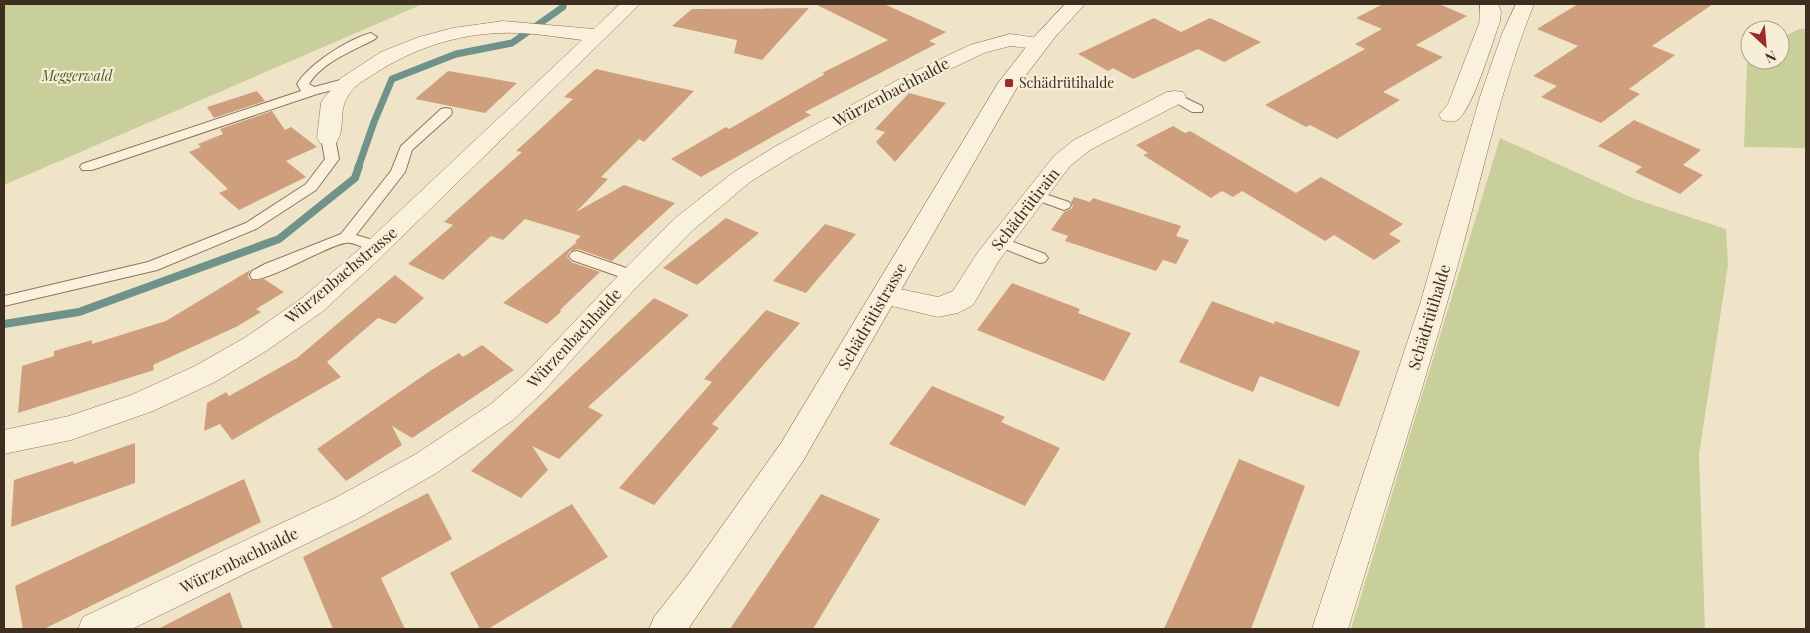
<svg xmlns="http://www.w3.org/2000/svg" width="1810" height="633" font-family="'Playfair Display',serif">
  <rect width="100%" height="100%" fill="#f0e4c8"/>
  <!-- green -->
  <path fill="#c9cf9b" d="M 4,4 L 423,4 L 4,185 Z
    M 1799,29 L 1806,29 L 1806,148 L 1744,147 L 1747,63 L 1751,60 L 1780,60 L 1780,39 Z
    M 1500,138 L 1635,199 L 1726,229 L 1728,265 L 1699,454 L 1705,629 L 1351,629 Z"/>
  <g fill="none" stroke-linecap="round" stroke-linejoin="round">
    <!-- stream-far1 -->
    <path stroke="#6f938a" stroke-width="7" d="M 358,168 L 374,122 L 392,79 L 456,54 L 512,43 L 563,7 L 563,4"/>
    <!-- stream -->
    <path stroke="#6f938a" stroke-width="8" d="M 4,324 L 79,312 L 279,239 L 355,178 L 359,166"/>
  </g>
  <!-- building -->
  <path fill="#cf9f7d" d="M 815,4 L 884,4 L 946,32 L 929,41 L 936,44 L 805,112 L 811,115 L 701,177 L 671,159 L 726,127 L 729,129 L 825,74 L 822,73 L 888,40 Z
    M 1383,4 L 1439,4 L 1467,16 L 1416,45 L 1443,57 L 1383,92 L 1400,100 L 1337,139 L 1310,125 L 1306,127 L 1265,105 L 1365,49 L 1355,44 L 1382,29 L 1356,18 Z
    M 1578,4 L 1713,4 L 1652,46 L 1675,55 L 1629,89 L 1640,94 L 1601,123 L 1541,97 L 1557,86 L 1533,76 L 1578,46 L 1537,29 Z
    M 809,8 L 762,60 L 734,53 L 737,40 L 672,26 L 692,9 Z
    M 1154,18 L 1181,32 L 1210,18 L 1261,42 L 1224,62 L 1198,49 L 1133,79 L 1113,68 L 1108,71 L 1078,54 Z
    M 596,69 L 694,91 L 644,142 L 639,139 L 601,177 L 608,179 L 576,212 L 624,185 L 675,203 L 612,261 L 578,249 L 570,251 L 567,256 L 571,262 L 600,272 L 560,310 L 561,312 L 547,324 L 503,303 L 577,242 L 575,241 L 581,236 L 525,219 L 503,240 L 491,236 L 443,280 L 408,264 L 453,225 L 444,222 L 522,152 L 516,151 L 573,99 L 564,97 Z
    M 448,71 L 484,77 L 517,83 L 485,113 L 415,99 Z
    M 257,91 L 265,101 L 214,118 L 207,107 Z
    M 909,93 L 946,103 L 895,162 L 876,142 L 885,132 L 875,129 Z
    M 272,111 L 285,130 L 291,127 L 317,147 L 286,161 L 306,177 L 239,210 L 219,193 L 228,189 L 189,152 L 201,147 L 198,144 L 223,134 L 220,129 Z
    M 1634,120 L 1701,150 L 1683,165 L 1703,175 L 1680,194 L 1635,172 L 1642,167 L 1598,146 Z
    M 1173,126 L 1185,133 L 1190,131 L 1296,193 L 1321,177 L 1403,224 L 1389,234 L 1401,241 L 1374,260 L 1334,235 L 1325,241 L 1242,191 L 1233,197 L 1222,191 L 1211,198 L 1143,155 L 1148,153 L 1136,145 Z
    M 1074,197 L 1090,202 L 1093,198 L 1181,226 L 1176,236 L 1189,240 L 1176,264 L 1163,260 L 1156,271 L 1065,241 L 1068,236 L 1051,230 L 1064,212 L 1071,209 L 1073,206 L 1071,202 Z
    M 726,218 L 759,233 L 697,285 L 663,268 Z
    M 825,224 L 856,234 L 806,293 L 773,281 Z
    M 250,270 L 248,276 L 250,280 L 264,279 L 284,292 L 256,309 L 261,312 L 238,326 L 153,365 L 154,370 L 18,413 L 22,366 L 54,356 L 54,351 L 92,340 L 92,344 L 166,321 Z
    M 395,275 L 424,298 L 395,324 L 378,318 L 327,362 L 341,377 L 232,440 L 220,424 L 204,431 L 207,403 L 226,392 L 229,396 L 297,358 Z
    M 1012,283 L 1080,309 L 1078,313 L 1131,333 L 1104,381 L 977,330 Z
    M 654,298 L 689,315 L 588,407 L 603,415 L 559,459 L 532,446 L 548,470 L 521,498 L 471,471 Z
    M 1212,301 L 1274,324 L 1275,321 L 1360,351 L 1339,407 L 1260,376 L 1253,392 L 1179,362 Z
    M 766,310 L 800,323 L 712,424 L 719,428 L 654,505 L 619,488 L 712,382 L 704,379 Z
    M 482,345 L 514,370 L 412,438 L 392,426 L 402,445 L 346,481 L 317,449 L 430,371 L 459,353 L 463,357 Z
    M 932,386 L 1005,417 L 1001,422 L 1060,448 L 1025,506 L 889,444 Z
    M 135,443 L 135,483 L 11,527 L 14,480 L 73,461 L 74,464 Z
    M 1239,459 L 1305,486 L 1251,629 L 1164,629 Z
    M 244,479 L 261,522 L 44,629 L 23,629 L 15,586 Z
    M 428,493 L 452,539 L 381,578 L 405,629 L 333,629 L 303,557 Z
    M 821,494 L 880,519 L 813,629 L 730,629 Z
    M 572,504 L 608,557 L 488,629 L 480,629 L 450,573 Z
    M 230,592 L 243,629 L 158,629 Z"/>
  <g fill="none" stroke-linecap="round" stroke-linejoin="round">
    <defs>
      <path id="lane" d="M 371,33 L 377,37 L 375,39 C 353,51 322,62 309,84 L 314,87 L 348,78 L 354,82 L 352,85 L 317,94 L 92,170 L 82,170 L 80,167 L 82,164 L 301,91 L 297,84 C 309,64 348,39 371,33 Z
        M 1175,93 L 1202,106 L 1203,109 L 1202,112 L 1192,112 L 1171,100 L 1169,97 Z
        M 446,108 L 451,109 L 452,112 L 451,115 L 412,150 L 405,172 L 356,235 L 382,243 L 385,247 L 382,251 C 369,254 357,241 345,243 C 326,246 266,283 252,279 L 250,275 L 252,271 L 265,264 L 341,234 L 391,171 L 401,146 L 441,109 Z
        M 328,134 L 335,138 L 339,159 L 316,190 L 256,229 L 157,270 L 4,306 L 4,296 L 148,262 L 246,223 L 306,184 L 325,159 L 321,138 Z
        M 1036,191 L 1069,202 L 1071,205 L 1069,208 L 1064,210 L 1031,198 L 1029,195 L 1031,192 Z
        M 1000,237 L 1045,254 L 1048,258 L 1045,262 L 1040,263 L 995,245 L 992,242 L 995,239 Z
        M 577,251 L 638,272 L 640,276 L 638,280 L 632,281 L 572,260 L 569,256 L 572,252 Z"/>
      <path id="street" d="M 620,4 L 640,4 L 373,265 L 322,312 L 266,351 L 215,382 L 153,411 L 71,440 L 4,454 L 4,430 L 69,416 L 131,395 L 195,366 L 246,337 L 302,298 L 355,253 L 582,40 C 556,37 529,32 502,33 C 457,34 412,49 374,74 C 368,78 360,82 355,87 C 334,108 348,126 336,143 L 328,145 L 320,143 L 317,138 L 321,103 L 324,98 L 341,78 L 381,52 L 419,37 L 453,28 L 503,21 L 594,29 Z
        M 1480,4 L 1498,4 L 1501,12 L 1500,21 C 1493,40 1472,112 1457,120 C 1452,123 1447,121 1442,120 L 1439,115 L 1448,104 L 1480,21 Z
        M 1516,4 L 1534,4 C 1500,88 1482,177 1458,264 C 1424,387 1385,507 1348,629 L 1312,629 L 1420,304 L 1480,97 L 1502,34 Z
        M 1010,34 L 1045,39 L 1048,43 L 1045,47 L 1038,49 L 1010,46 L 984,53 L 921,83 L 792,156 L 750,182 L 693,230 L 632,292 L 543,392 L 513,420 L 438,472 L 359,518 L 132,629 L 78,629 L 83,617 L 335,498 L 416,454 L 491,404 L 523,376 L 614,280 L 675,218 L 734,172 L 776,146 L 907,75 L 970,45 Z
        M 1175,91 L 1183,92 L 1186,97 L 1183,102 L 1090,150 L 1070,166 L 998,262 L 973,305 L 958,313 L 938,317 L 875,302 L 872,295 L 875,288 L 885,286 L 938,297 L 953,291 L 978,252 L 1054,156 L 1074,140 L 1167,92 Z"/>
      <path id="secondary" d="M 1065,4 L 1085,4 L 1056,36 L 1019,84 L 803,461 L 688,629 L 649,629 L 654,617 L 688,574 L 781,443 L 998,83 L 1034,37 Z"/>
    </defs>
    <!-- lane casing -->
    <use href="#lane" stroke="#8d765c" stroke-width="2"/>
    <!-- street casing -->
    <use href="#street" stroke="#8d765c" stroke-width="1"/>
    <!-- secondary casing -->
    <use href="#secondary" stroke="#6f573f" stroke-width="1"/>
    <!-- lane -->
    <use href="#lane" fill="#faf1dc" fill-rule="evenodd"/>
    <!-- street -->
    <use href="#street" fill="#faf1dc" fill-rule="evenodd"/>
    <!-- secondary -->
    <use href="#secondary" fill="#faf1dc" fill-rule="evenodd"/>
  </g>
  <!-- markers -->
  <rect fill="#9e2a2b" stroke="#f7eed8" stroke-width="2" x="1004" y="78" width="10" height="10" rx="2.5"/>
  <g text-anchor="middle" stroke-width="4.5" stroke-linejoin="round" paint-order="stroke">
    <!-- far-park labels -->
    <g font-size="14" font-style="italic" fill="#4d5a26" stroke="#f7eed8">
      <text x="77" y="81">Meggerwald</text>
    </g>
    <!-- far-poi labels -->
    <g font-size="14" fill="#3d2e20" stroke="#f7eed8" text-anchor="start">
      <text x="1019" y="88">Schädrütihalde</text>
    </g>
    <!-- street labels -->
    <g font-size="16" fill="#3d2e20" stroke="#f7eed8">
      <text transform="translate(891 92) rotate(-28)" y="6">Würzenbachhalde</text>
      <text transform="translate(1025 209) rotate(-52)" y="6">Schädrütirain</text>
      <text transform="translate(341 275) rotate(-40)" y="6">Würzenbachstrasse</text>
      <text transform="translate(872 316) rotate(-60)" y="6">Schädrütistrasse</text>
      <text transform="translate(1429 317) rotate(-73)" y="6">Schädrütihalde</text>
      <text transform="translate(574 338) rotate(-47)" y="6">Würzenbachhalde</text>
      <text transform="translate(239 560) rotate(-26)" y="6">Würzenbachhalde</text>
    </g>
  </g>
  <!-- border -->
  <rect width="1810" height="633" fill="none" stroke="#3d2e20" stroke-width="10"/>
  <!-- north arrow -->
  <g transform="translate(1765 45) rotate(154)"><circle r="24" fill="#f7eed8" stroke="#ada18e"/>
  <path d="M0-4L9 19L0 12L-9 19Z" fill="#9e2a2b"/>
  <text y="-8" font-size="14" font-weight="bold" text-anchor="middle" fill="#3d2e20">N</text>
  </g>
</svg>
